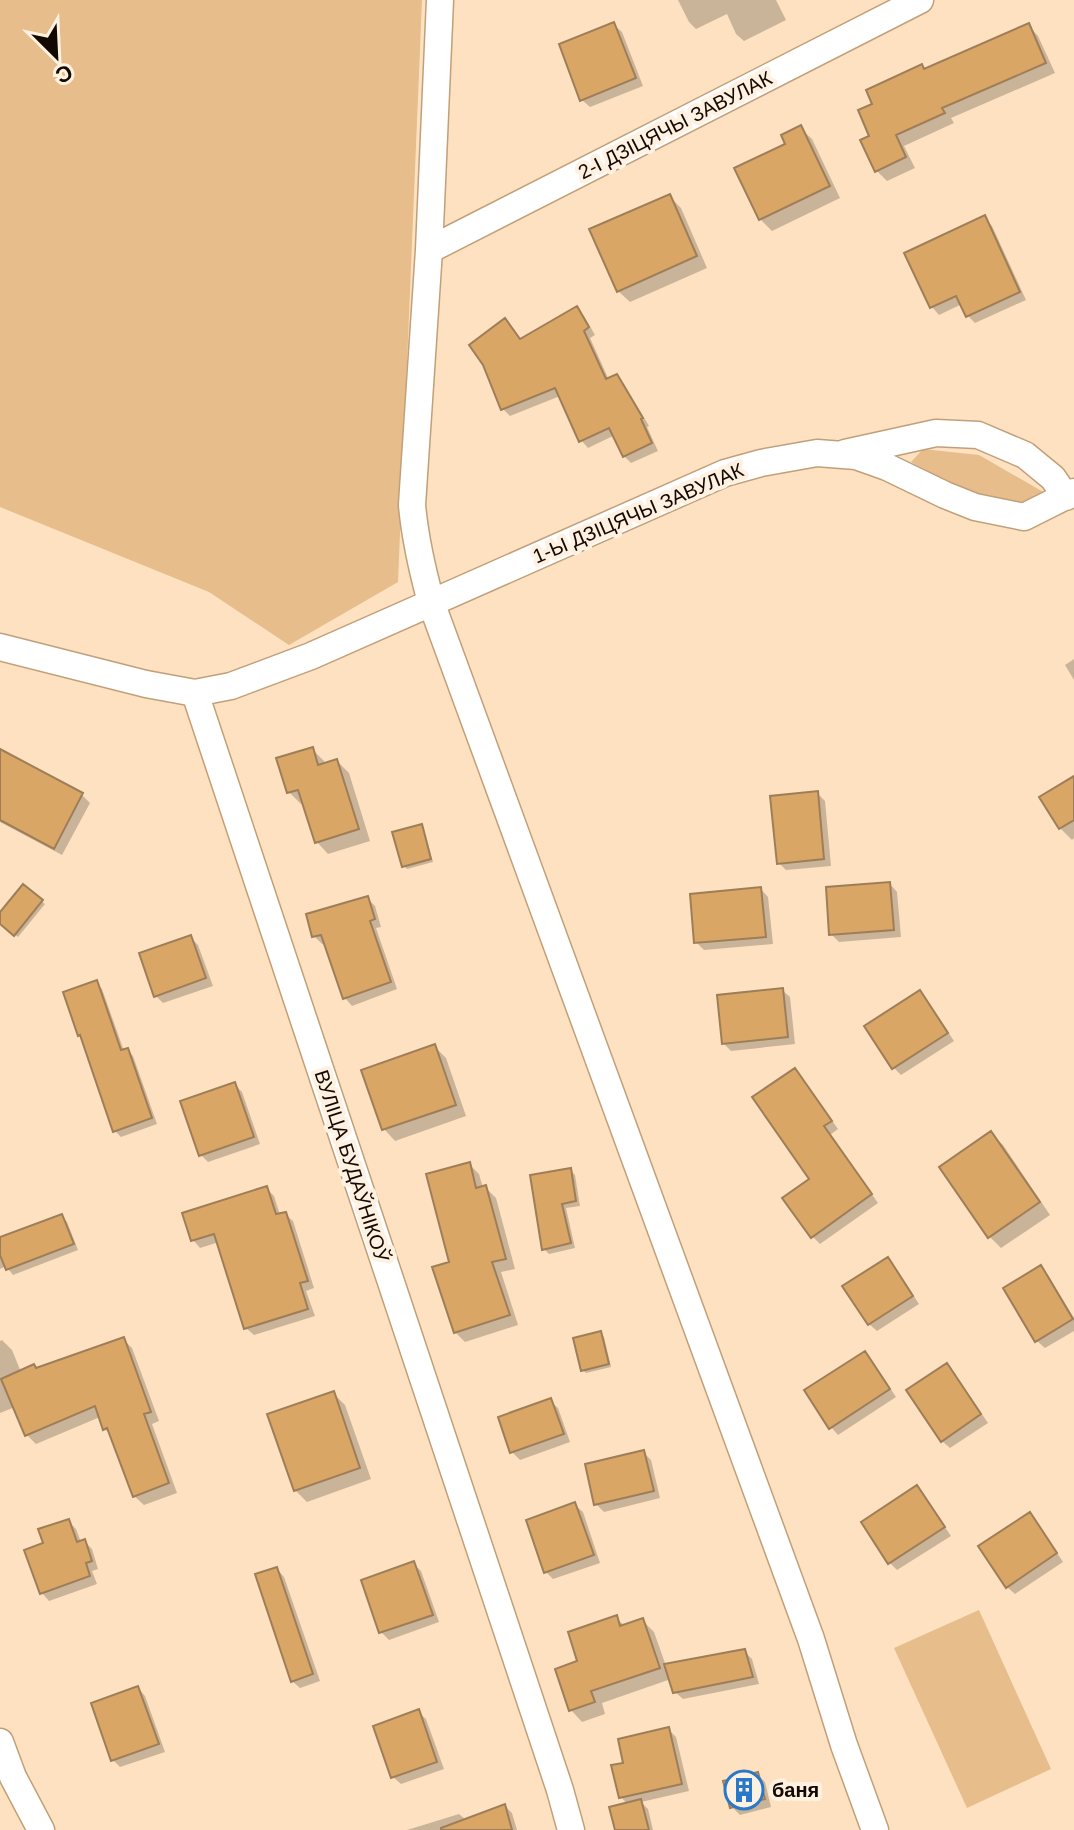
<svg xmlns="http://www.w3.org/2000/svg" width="1074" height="1830" font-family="Arial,sans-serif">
  <rect width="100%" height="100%" fill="#fde1c0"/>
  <!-- green -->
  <path fill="#e6bd8b" d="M 0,0 L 422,0 L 398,582 L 289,645 L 209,592 L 0,507 Z
    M 923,449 L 979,455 L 1045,493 L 1025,502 L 1008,504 L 968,493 L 911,462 Z
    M 979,1610 L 1051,1769 L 967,1808 L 894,1648 Z"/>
  <!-- shadow -->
  <path fill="#0003" d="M 678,0 L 776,0 L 786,20 L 744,41 L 736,34 L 727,14 L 696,29 L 689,22 Z
    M 614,25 L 622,32 L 643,86 L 590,107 L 582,100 Z
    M 1028,25 L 1038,36 L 1055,73 L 951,118 L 954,123 L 904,146 L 915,168 L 887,181 L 876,170 L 872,137 L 874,105 L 922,66 L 926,70 Z
    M 800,128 L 812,139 L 840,198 L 772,231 L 760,219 Z
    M 669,196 L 681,208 L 707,268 L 630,302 L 618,291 Z
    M 984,218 L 992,226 L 1026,300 L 975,323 L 968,316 L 962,304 L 939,315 L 932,307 Z
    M 576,308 L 584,316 L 595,335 L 590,338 L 609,380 L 617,377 L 624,384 L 649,426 L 647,427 L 658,451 L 631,463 L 624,456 L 615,435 L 588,448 L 581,440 L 560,396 L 510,416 L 503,409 L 505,321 L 521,340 Z
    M 1074,659 L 1074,680 L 1065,665 Z
    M 312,749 L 324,761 L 325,765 L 337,761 L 349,773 L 370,841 L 328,854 L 317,842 L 304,803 L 301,804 L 289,792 Z
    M 0,751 L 82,795 L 90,803 L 62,855 L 0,822 Z
    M 1074,778 L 1074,838 L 1072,840 L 1060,828 Z
    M 817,793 L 825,801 L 831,866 L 786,870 L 779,863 Z
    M 421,826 L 424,829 L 433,862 L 407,869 L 404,866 Z
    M 890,884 L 897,892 L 901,937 L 839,942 L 831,934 Z
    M 24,886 L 45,904 L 18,937 L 0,922 L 0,915 Z
    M 761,889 L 768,897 L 773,944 L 704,950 L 696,942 Z
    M 367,898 L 375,906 L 381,927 L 376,928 L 397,989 L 352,1006 L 345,998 L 326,943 L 322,944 L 314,936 Z
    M 190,937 L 198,945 L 213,986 L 163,1003 L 156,996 Z
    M 96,983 L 102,989 L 124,1051 L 127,1050 L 133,1056 L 157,1124 L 121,1137 L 115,1131 L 83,1039 L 79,1035 Z
    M 782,990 L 790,997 L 795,1044 L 731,1051 L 723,1043 Z
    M 919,993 L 927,1000 L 954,1041 L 901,1075 L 894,1068 Z
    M 434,1046 L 446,1058 L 466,1116 L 395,1141 L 384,1129 Z
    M 795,1071 L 802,1078 L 838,1129 L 830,1135 L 878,1203 L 820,1244 L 812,1236 L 812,1180 Z
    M 234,1084 L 242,1092 L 260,1144 L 208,1162 L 201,1155 Z
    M 991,1134 L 1003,1145 L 1050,1215 L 1001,1248 L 990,1237 Z
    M 469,1164 L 479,1174 L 483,1188 L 486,1188 L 496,1198 L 515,1269 L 501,1272 L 518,1325 L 465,1342 L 455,1332 L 451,1263 Z
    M 570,1170 L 575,1175 L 580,1206 L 566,1208 L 575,1248 L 549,1254 L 544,1249 Z
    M 267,1189 L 274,1196 L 280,1215 L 285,1214 L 293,1221 L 314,1288 L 306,1291 L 315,1316 L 254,1335 L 246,1328 L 219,1242 L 200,1248 L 193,1240 Z
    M 62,1216 L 67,1222 L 78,1250 L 13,1275 L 6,1266 L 0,1269 L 0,1240 Z
    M 887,1259 L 895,1267 L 919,1304 L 877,1331 L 869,1324 Z
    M 1040,1268 L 1048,1275 L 1074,1318 L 1074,1331 L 1045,1348 L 1037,1341 L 1006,1288 Z
    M 601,1334 L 604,1337 L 611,1367 L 586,1373 L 583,1370 Z
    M 123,1339 L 132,1348 L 159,1421 L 152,1424 L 177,1493 L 144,1505 L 134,1496 L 112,1436 L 105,1429 L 100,1417 L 36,1444 L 27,1435 L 15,1407 L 0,1413 L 0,1341 L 2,1340 L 12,1350 L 21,1372 L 37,1370 Z
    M 865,1354 L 872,1361 L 896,1397 L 838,1435 L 831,1427 Z
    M 946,1366 L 954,1373 L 988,1423 L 950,1448 L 942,1441 Z
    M 333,1393 L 345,1405 L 371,1479 L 307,1502 L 295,1490 Z
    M 550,1401 L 558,1408 L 570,1442 L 520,1460 L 512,1452 Z
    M 643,1452 L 651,1460 L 660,1498 L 604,1512 L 596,1504 Z
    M 917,1488 L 924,1496 L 951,1536 L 897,1570 L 890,1563 Z
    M 575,1505 L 583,1512 L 600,1563 L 553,1579 L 546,1572 Z
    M 1029,1514 L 1037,1522 L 1063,1562 L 1015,1594 L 1007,1587 Z
    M 68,1521 L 76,1529 L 81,1542 L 84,1541 L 92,1549 L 98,1569 L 92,1571 L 97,1584 L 49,1601 L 42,1593 L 46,1544 Z
    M 414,1564 L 421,1571 L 439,1622 L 389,1640 L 381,1632 Z
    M 277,1569 L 284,1577 L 320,1681 L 300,1688 L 292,1681 Z
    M 616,1618 L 625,1626 L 642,1620 L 654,1632 L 666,1666 L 744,1651 L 752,1659 L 759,1684 L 683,1699 L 675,1692 L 671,1679 L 602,1703 L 605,1714 L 582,1722 L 571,1710 L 580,1662 Z
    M 138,1688 L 145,1696 L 165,1752 L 120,1767 L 113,1760 Z
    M 418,1712 L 426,1719 L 444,1769 L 401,1784 L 393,1777 Z
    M 668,1729 L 676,1737 L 689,1791 L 641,1802 L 648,1809 L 653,1830 L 617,1830 L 628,1805 L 621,1797 L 625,1764 Z
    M 757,1774 L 765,1782 L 771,1807 L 740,1815 L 732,1807 Z
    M 505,1806 L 512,1813 L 517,1830 L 407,1830 L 459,1814 L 466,1820 Z"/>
  <!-- building -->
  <path fill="#d9a666" stroke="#9e7e58" stroke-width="2" d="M 614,22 L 636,78 L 580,101 L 559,44 Z
    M 1029,23 L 1046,63 L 942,108 L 945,113 L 896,135 L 906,157 L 875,172 L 860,140 L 869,136 L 858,110 L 872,104 L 866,90 L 922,64 L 924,69 Z
    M 801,125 L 830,186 L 759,220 L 734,168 L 785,144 L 781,135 Z
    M 670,194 L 697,256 L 617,292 L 589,229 Z
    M 985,215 L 1020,292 L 966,317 L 956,296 L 930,308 L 904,253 Z
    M 577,306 L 589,327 L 584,331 L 606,379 L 617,374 L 643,418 L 641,419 L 652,443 L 623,457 L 609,428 L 579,442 L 555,388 L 501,410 L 483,365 L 469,345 L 505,318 L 520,339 Z
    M 313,747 L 318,765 L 337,759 L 359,829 L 315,843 L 298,790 L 287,793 L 276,758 Z
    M 0,749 L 83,793 L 54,849 L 0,820 Z
    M 1074,776 L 1074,820 L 1059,829 L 1039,797 Z
    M 818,791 L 824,859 L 777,864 L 770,796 Z
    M 422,824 L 431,859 L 402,867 L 392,832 Z
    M 890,882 L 894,930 L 829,935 L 826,887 Z
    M 23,884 L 43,900 L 14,936 L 0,924 L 0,912 Z
    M 761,887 L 766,937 L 694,943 L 690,894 Z
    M 368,896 L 375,919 L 370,921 L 391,982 L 343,999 L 321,935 L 312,937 L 306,914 Z
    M 191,935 L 206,978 L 154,997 L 139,953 Z
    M 97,980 L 121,1050 L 128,1048 L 152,1118 L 113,1132 L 80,1035 L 78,1036 L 63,992 Z
    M 783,988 L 788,1037 L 722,1044 L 717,995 Z
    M 920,990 L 948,1033 L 892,1069 L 864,1026 Z
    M 435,1044 L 456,1105 L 382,1130 L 361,1070 Z
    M 795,1068 L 832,1121 L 824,1126 L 872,1194 L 811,1238 L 782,1198 L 809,1179 L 752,1097 Z
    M 235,1082 L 254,1137 L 199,1156 L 180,1101 Z
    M 991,1131 L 1040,1202 L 988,1238 L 939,1167 Z
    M 470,1162 L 476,1188 L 486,1185 L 506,1259 L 492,1262 L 510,1315 L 454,1333 L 432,1267 L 449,1262 L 426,1174 Z
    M 571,1168 L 576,1201 L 562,1204 L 571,1243 L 542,1250 L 530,1175 Z
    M 267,1186 L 276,1214 L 286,1212 L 308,1281 L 300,1283 L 308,1309 L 244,1329 L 214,1234 L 191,1241 L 182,1213 Z
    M 62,1214 L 74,1244 L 6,1270 L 0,1255 L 0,1237 Z
    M 888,1257 L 913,1296 L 868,1325 L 842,1286 Z
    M 1041,1265 L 1073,1319 L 1035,1342 L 1003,1288 Z
    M 601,1331 L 609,1364 L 581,1371 L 573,1338 Z
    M 124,1337 L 151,1412 L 144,1414 L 169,1483 L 133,1497 L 107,1428 L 103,1430 L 95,1406 L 25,1436 L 1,1379 L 34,1364 L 36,1368 Z
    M 865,1351 L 890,1389 L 829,1429 L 804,1390 Z
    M 947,1363 L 981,1414 L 941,1442 L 906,1390 Z
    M 334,1391 L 360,1468 L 294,1491 L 267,1414 Z
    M 551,1398 L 564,1434 L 510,1453 L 498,1417 Z
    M 644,1450 L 654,1491 L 594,1505 L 585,1464 Z
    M 917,1485 L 945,1527 L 888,1564 L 861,1522 Z
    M 575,1502 L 594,1555 L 544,1573 L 526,1520 Z
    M 1030,1512 L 1057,1553 L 1006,1588 L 978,1546 Z
    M 69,1519 L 77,1542 L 85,1539 L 92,1561 L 86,1563 L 90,1576 L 40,1594 L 24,1550 L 43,1543 L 38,1529 Z
    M 414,1561 L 433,1615 L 379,1633 L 361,1580 Z
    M 277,1567 L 313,1674 L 291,1682 L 255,1574 Z
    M 617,1615 L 620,1626 L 643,1618 L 660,1668 L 591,1691 L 595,1702 L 569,1711 L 555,1669 L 577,1661 L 568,1632 Z
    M 745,1649 L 753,1677 L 673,1693 L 664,1664 Z
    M 138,1686 L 159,1744 L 111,1761 L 91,1703 Z
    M 419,1709 L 437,1762 L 391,1778 L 373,1726 Z
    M 669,1727 L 682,1784 L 619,1798 L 611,1765 L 623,1763 L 618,1739 Z
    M 758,1772 L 765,1799 L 730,1808 L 723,1781 Z
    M 641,1799 L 649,1830 L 615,1830 L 609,1807 Z
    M 505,1804 L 512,1830 L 441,1830 L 441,1828 Z"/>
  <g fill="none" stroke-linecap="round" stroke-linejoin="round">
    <defs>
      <path id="minor" d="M 440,0 L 429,250 L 412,505 C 415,538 422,569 431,602 L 811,1639 L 844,1745 L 875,1830
        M 429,250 L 920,0
        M 845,453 L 936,433 L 978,435 L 1025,455 L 1053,478 L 1066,497
        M 0,647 L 146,684 L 195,693 L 231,686 L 311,656 L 725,473 L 761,463 L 817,453 L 856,456 L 887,467 L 945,495 L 975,507 L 1024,517 L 1074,492
        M 195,693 L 560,1790 L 571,1830
        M 0,1742 L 13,1777 L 41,1830"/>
    </defs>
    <!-- minor casing -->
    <use href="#minor" stroke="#c1a079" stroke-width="29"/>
    <!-- minor -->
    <use href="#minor" stroke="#fff" stroke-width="26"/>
  </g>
  <!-- icons -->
  <defs>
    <symbol id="building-ring" viewBox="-11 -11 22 22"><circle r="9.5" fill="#fff1e1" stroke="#2979c9" stroke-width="1.5"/><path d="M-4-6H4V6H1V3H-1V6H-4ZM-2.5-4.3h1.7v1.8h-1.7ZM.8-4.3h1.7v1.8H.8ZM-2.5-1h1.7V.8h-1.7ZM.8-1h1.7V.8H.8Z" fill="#2979c9"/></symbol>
  </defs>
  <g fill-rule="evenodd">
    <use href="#building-ring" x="722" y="1768" width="44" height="44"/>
  </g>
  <g text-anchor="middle" stroke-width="8" stroke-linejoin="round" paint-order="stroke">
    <!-- street labels -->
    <g font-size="20" fill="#140900" stroke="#fff1e1">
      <text transform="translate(675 125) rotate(-27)" y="7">2-І ДЗІЦЯЧЫ ЗАВУЛАК</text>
      <text transform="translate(638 513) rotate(-23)" y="7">1-Ы ДЗІЦЯЧЫ ЗАВУЛАК</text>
      <text transform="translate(352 1166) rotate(72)" y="7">ВУЛІЦА БУДАЎНІКОЎ</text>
    </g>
    <!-- poi labels -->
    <g font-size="20" font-weight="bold" fill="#140900" stroke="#fff1e1" text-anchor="start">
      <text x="772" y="1797">баня</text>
    </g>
  </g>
  <!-- north arrow -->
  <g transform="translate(56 56) rotate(156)" stroke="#fff1e1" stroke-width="6" paint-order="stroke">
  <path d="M0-6L14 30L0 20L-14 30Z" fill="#140900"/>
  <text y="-12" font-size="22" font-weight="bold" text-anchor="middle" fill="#140900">С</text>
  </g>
</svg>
